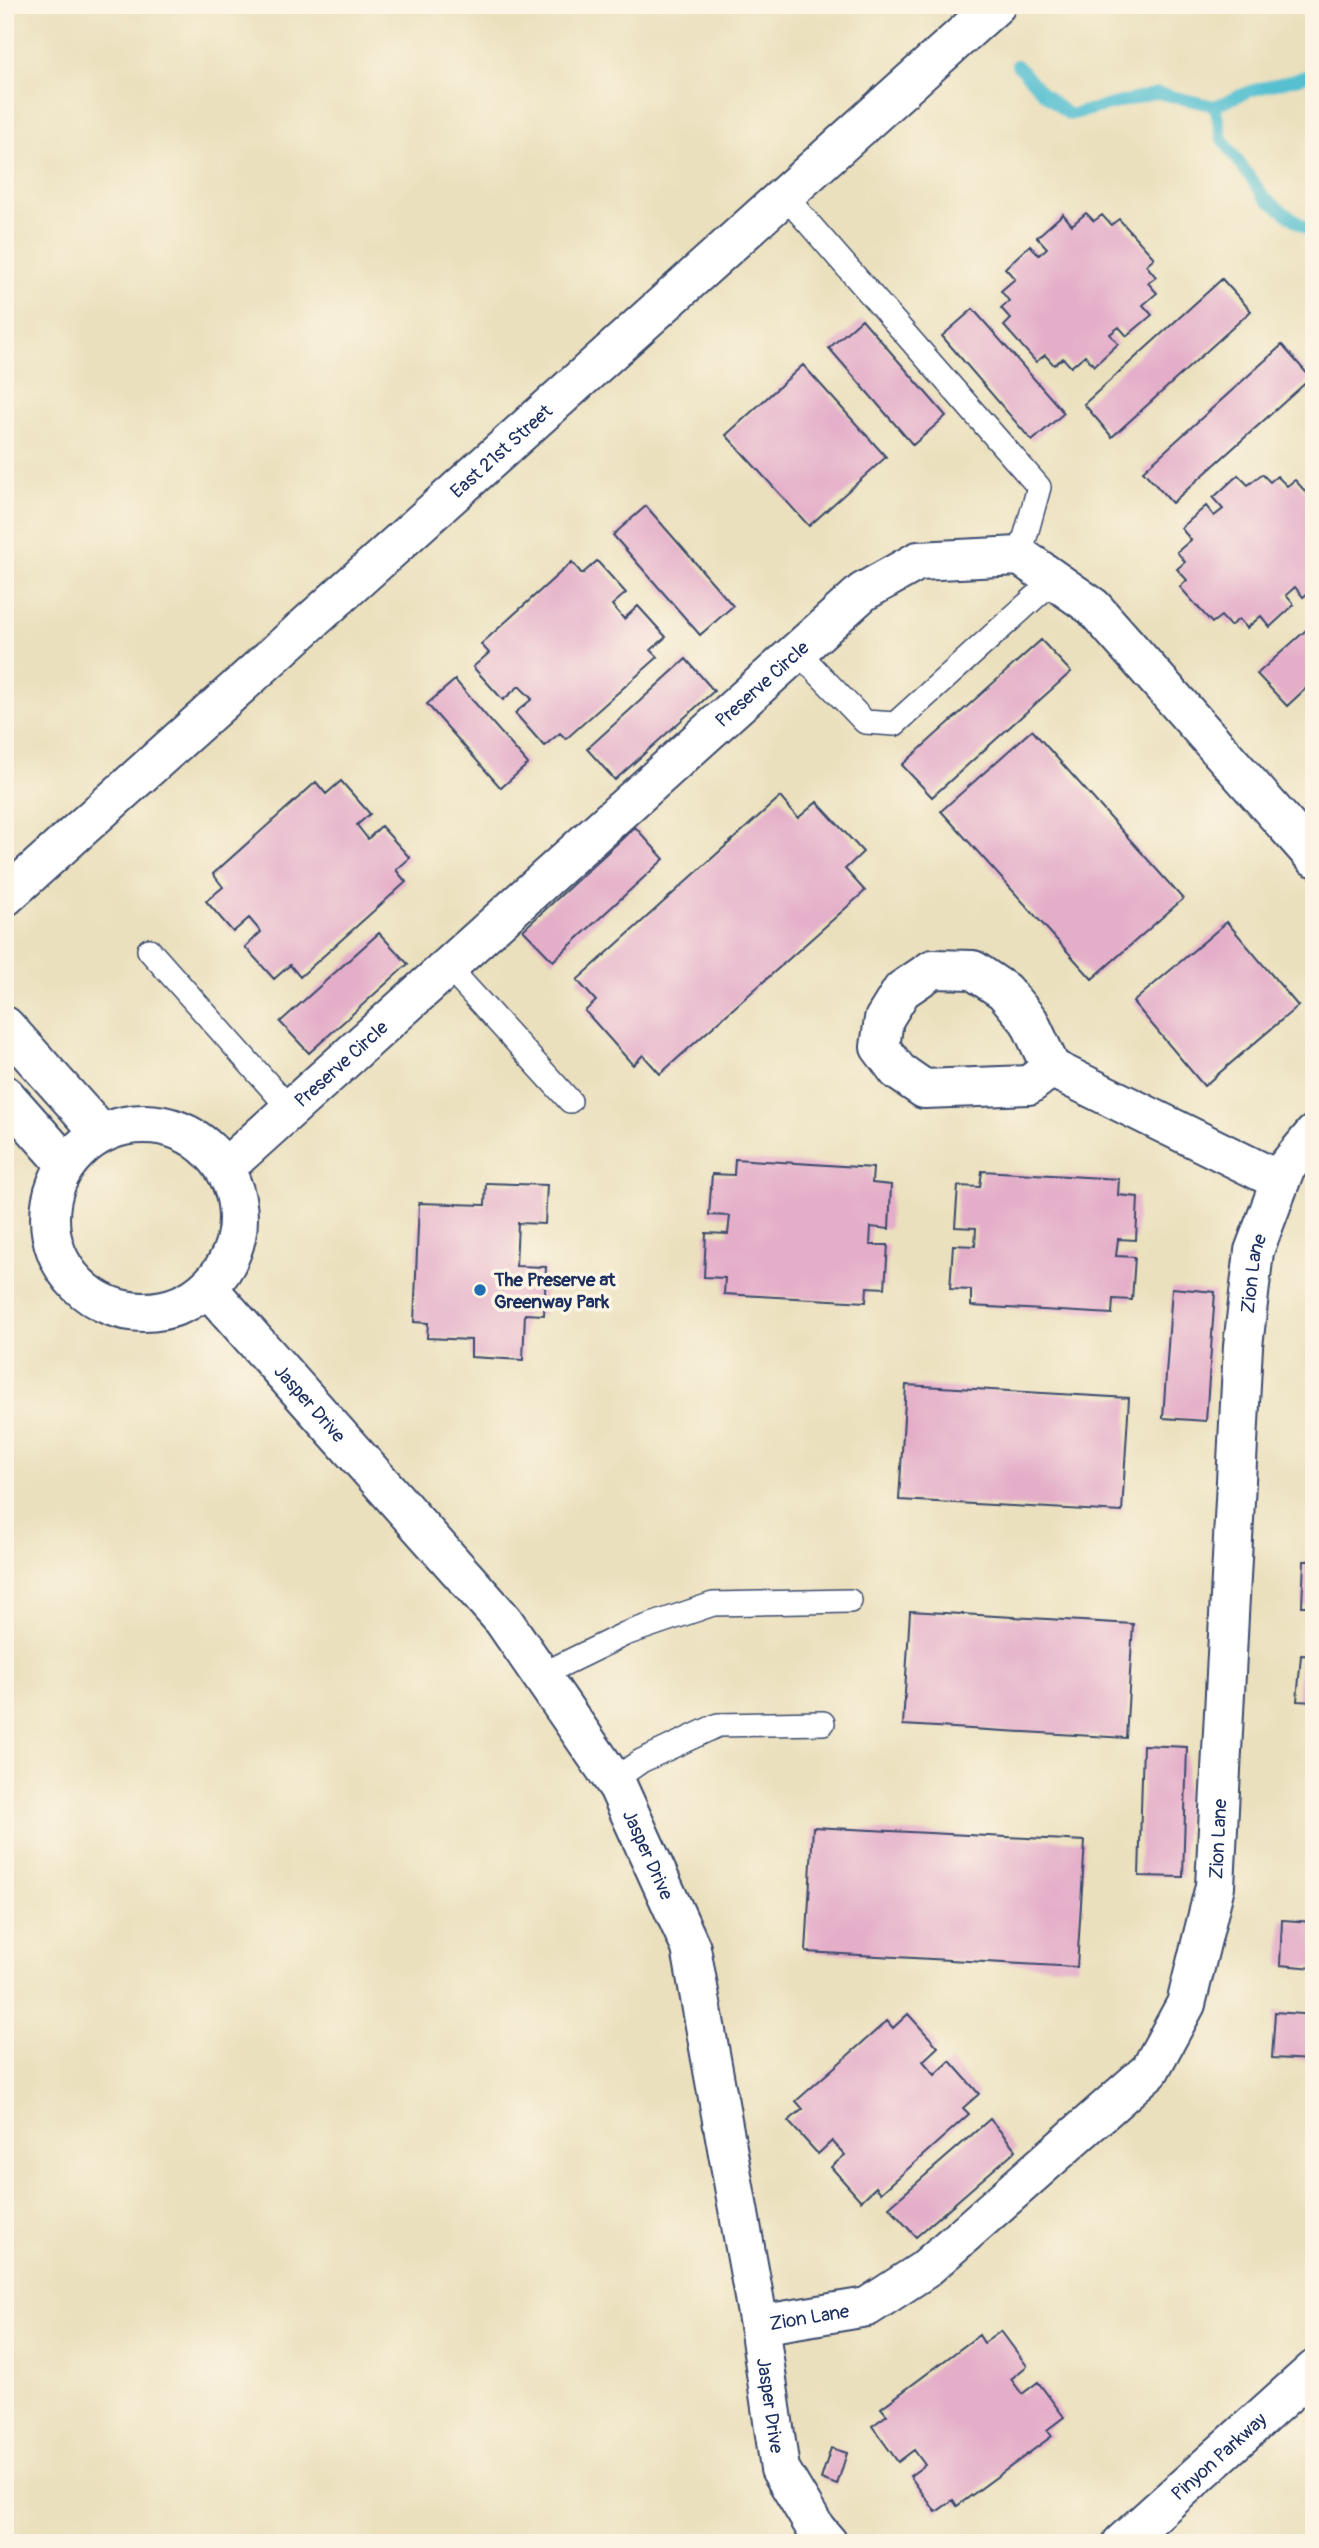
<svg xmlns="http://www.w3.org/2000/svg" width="1319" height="2548" font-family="Pangolin,sans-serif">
  <rect width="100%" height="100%" fill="#fcf5e5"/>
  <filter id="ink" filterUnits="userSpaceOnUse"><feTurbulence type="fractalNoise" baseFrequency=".0143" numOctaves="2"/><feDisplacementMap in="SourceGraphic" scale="14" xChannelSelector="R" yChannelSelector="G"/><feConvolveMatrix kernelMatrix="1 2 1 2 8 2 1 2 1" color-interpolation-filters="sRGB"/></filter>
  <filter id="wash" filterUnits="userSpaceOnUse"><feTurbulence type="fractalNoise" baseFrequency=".00686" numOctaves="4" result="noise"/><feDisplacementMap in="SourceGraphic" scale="28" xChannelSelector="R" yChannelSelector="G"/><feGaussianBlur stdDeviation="1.57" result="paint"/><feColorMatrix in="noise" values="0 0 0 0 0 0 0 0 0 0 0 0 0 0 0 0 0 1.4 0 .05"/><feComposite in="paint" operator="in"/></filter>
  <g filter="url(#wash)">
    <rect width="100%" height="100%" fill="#ebe0bd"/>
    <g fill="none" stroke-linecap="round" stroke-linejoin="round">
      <!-- stream -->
      <path stroke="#56c0d1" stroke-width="12" d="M 1017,65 L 1043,93 L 1069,115 L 1157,93 L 1215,106
        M 1314,74 L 1250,91 L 1215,106 L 1222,139 L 1265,198 L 1311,232 L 1314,232"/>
    </g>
    <g id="blocks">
      <!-- building -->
      <path fill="#e4aec9" d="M 1086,213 L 1094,221 L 1102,215 L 1111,225 L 1119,219 L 1154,258 L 1146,265 L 1156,277 L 1148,283 L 1157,293 L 1143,305 L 1152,315 L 1127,336 L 1119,327 L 1110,334 L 1118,344 L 1094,366 L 1085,355 L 1071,367 L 1063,358 L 1054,365 L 1045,355 L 1036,362 L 1004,326 L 1011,319 L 1001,308 L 1009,301 L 1001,291 L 1015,279 L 1005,268 L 1030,245 L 1039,255 L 1047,248 L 1037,237 L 1063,214 L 1072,225 Z
        M 1222,279 L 1251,311 L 1112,437 L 1084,404 Z
        M 973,309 L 1064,413 L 1032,441 L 942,336 Z
        M 862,319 L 946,416 L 913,445 L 829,348 Z
        M 1282,345 L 1311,378 L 1172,503 L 1143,471 Z
        M 803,365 L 886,457 L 809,526 L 726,435 Z
        M 1262,474 L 1270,482 L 1277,476 L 1287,486 L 1295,480 L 1314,501 L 1314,588 L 1303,597 L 1295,587 L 1286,595 L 1294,605 L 1270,627 L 1261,616 L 1247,628 L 1239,619 L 1230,626 L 1221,616 L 1212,623 L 1180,587 L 1187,580 L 1177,569 L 1185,562 L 1177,552 L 1191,540 L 1181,528 L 1206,506 L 1214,516 L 1223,509 L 1213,498 L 1238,475 L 1248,485 Z
        M 646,506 L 733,606 L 700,635 L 613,535 Z
        M 597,561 L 626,593 L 612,605 L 624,619 L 638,606 L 666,637 L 651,650 L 658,657 L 566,739 L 560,733 L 544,746 L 515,713 L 532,699 L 519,686 L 503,700 L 473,667 L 489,653 L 481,644 L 572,562 L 582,574 Z
        M 1314,623 L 1314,681 L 1287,706 L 1257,674 Z
        M 1041,640 L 1071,672 L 932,797 L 902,765 Z
        M 686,659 L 714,691 L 615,780 L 587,749 Z
        M 455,680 L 528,764 L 501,788 L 427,704 Z
        M 1032,730 L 1183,899 L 1092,979 L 941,811 Z
        M 341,781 L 370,814 L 357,825 L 368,839 L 381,826 L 410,858 L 396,870 L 406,882 L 300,977 L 290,965 L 274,979 L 245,947 L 261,932 L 249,918 L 233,932 L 206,901 L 223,887 L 213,874 L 316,782 L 326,794 Z
        M 780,797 L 798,818 L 817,802 L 863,852 L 845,869 L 865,891 L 660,1074 L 643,1055 L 633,1065 L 585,1011 L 596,1001 L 577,980 Z
        M 635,827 L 664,859 L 553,961 L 523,930 Z
        M 1227,922 L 1298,1006 L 1204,1086 L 1133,1002 Z
        M 379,933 L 408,964 L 309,1053 L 280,1022 Z
        M 735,1159 L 873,1168 L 872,1183 L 891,1185 L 889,1229 L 871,1227 L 870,1245 L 888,1245 L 885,1288 L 867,1287 L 866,1302 L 724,1294 L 725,1278 L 704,1277 L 706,1233 L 728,1234 L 730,1216 L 709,1215 L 712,1174 L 734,1175 Z
        M 982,1171 L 1119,1179 L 1118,1195 L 1138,1197 L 1136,1240 L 1118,1239 L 1116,1256 L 1135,1257 L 1132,1300 L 1113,1299 L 1112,1314 L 971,1306 L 971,1290 L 950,1289 L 953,1245 L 975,1246 L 976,1228 L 955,1227 L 958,1186 L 980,1187 Z
        M 486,1183 L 547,1185 L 545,1224 L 518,1223 L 516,1266 L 546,1267 L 544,1315 L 525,1314 L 523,1360 L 471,1357 L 471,1340 L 427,1338 L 428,1323 L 414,1322 L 419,1203 L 485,1205 Z
        M 1172,1288 L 1215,1292 L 1206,1421 L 1163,1418 Z
        M 906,1385 L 1129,1398 L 1122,1512 L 899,1500 Z
        M 1304,1561 L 1314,1561 L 1314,1606 L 1302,1606 Z
        M 910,1611 L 1133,1624 L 1126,1738 L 903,1725 Z
        M 1301,1655 L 1314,1656 L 1314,1702 L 1297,1701 Z
        M 1143,1745 L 1187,1747 L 1183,1877 L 1139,1876 Z
        M 813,1827 L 1085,1841 L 1077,1967 L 806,1952 Z
        M 1282,1920 L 1314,1922 L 1314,1968 L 1280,1965 Z
        M 1275,2012 L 1314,2015 L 1314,2060 L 1272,2058 Z
        M 908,2014 L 938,2047 L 923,2061 L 935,2075 L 950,2061 L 979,2094 L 963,2108 L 969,2114 L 881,2193 L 876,2187 L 861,2201 L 831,2167 L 845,2155 L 832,2141 L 818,2154 L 788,2121 L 803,2109 L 796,2101 L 887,2021 L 893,2028 Z
        M 990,2119 L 1016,2150 L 916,2237 L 889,2207 Z
        M 1001,2331 L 1027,2366 L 1011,2379 L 1022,2394 L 1038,2382 L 1064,2417 L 1047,2430 L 1052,2436 L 957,2506 L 953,2500 L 936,2512 L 910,2476 L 925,2465 L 914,2450 L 898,2462 L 872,2426 L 887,2415 L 881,2408 L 979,2335 L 984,2343 Z
        M 831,2448 L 847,2453 L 837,2485 L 821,2479 Z"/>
    </g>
  </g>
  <g filter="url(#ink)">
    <use href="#blocks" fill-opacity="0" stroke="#3a4a6c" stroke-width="2"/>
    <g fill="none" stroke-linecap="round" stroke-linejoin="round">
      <defs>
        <path id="lane" d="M 784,195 L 1039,487 L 1020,556
          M 797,651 L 865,722 L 895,724 L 1054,580
          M 149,950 L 291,1110
          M 448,967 L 570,1101
          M 541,1675 L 625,1634 L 713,1604 L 850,1601
          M 614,1780 L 641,1761 L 718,1725 L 823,1723"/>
        <g id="street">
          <path d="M 5,1026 L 101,1133"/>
          <path d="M 1051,1068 L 1029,1085 L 924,1089 L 898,1071 L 880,1047 L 884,1019 L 902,990 L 933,969 L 973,970 L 1004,991 L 1029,1021 L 1051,1068 L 1280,1181"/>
          <path d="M 5,1095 L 66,1164"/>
          <circle cx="144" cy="1218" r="94"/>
          <path id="s1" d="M 225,1168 L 863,592 L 918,561 L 1020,556 L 1093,607 L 1314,857"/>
          <path id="s2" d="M 208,1288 L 503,1620 L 618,1787 L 691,1948 L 759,2325 L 780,2469 L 816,2529 L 828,2543"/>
          <path id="s3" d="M 759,2325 L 867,2307 L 924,2270 L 1150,2070 L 1186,2004 L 1215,1886 L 1243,1346 L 1254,1251 L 1285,1169 L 1314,1134"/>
          <path id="s4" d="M 1122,2543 L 1314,2370"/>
        </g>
        <g id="secondary">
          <path id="s5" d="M 5,897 L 996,5"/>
        </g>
      </defs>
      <!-- lane casing -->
      <use href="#lane" stroke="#3a4a6c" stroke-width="26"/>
      <!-- street casing -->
      <use href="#street" stroke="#3a4a6c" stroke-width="42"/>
      <!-- secondary casing -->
      <use href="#secondary" stroke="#3a4a6c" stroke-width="42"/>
      <!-- lane -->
      <use href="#lane" stroke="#fff" stroke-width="23"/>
      <!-- street -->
      <use href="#street" stroke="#fff" stroke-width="38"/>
      <!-- secondary -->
      <use href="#secondary" stroke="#fff" stroke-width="38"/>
    </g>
  </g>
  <!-- markers -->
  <circle fill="#1f6fb2" stroke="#fcf5e5" stroke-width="2.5" cx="480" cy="1290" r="7"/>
  <g text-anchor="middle" stroke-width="7" stroke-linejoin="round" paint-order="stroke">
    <!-- street labels -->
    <g font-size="19" fill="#1b2f5e" stroke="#fcf5e5">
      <text dy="7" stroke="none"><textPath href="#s5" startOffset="667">East 21st Street</textPath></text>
      <text dy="7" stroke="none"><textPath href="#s1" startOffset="723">Preserve Circle</textPath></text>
      <text dy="7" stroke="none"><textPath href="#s1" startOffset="156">Preserve Circle</textPath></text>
      <text dy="7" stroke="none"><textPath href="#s3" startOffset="1290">Zion Lane</textPath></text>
      <text dy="7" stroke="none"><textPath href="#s2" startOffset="154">Jasper Drive</textPath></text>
      <text dy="7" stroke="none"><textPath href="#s3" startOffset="723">Zion Lane</textPath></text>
      <text dy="7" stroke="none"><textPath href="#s2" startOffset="721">Jasper Drive</textPath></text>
      <text dy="7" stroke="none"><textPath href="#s3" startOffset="51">Zion Lane</textPath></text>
      <text dy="7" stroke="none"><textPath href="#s2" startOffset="1288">Jasper Drive</textPath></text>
      <text dy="7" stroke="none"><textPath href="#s4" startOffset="130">Pinyon Parkway</textPath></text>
    </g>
    <!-- poi labels -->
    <g font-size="19" font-weight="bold" fill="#1b2f5e" stroke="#fcf5e5" text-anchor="start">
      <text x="494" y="1286">The Preserve at<tspan x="494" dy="22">Greenway Park</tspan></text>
    </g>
  </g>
  <!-- margin -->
  <rect width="1319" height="2548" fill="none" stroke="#fcf5e5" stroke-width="28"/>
</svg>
